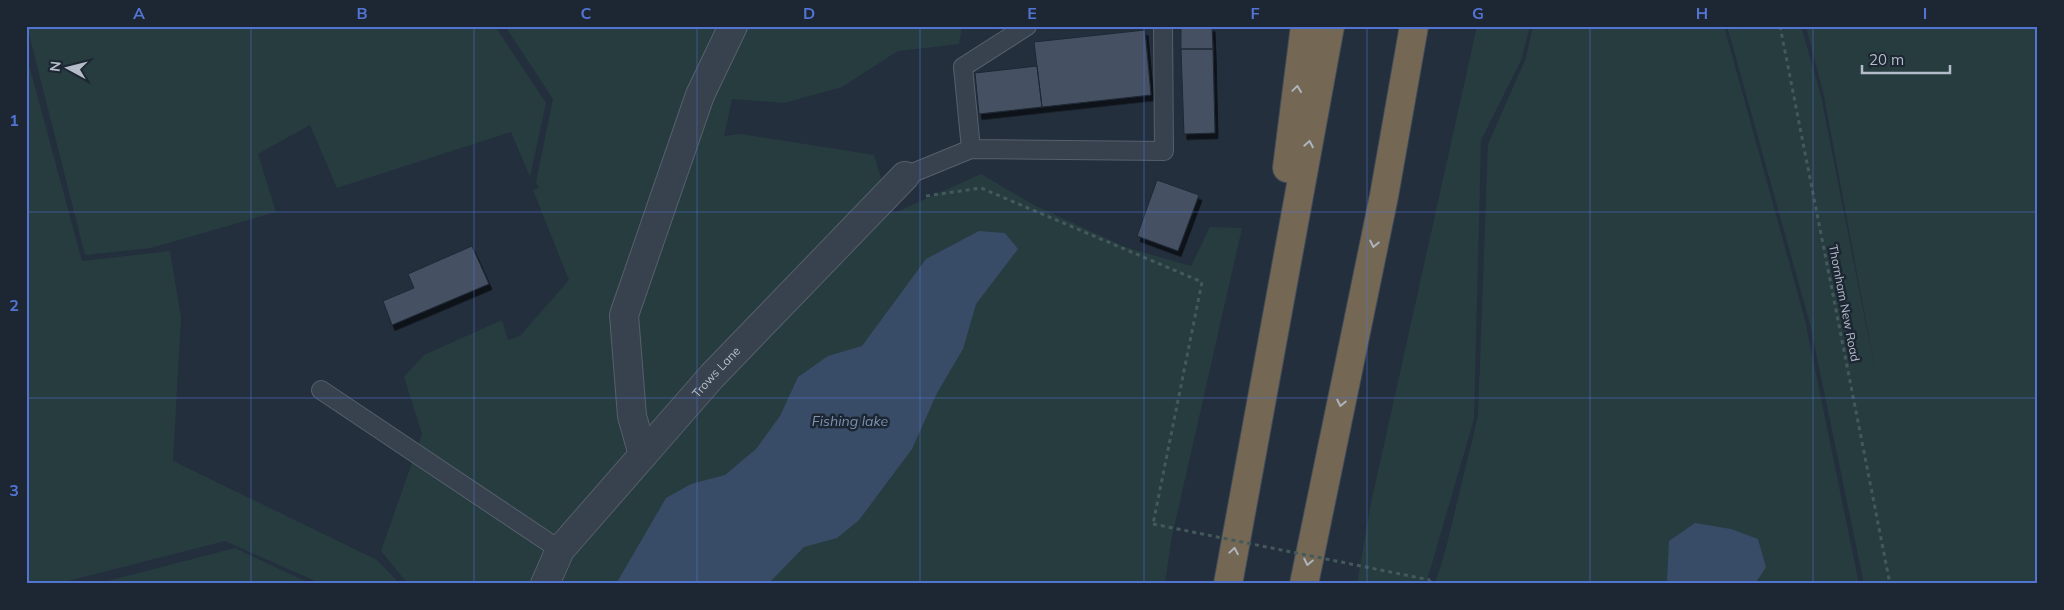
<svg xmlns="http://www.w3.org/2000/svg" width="2064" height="610" font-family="Mulish,sans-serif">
  <defs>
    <filter id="shadow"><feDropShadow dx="3" dy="5.5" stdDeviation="0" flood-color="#0009"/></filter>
  </defs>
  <rect width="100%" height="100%" fill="#242f3e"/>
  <!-- green -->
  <path fill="#263c3f" d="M 27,26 L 495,26 L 546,103 L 530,177 L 511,132 L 337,188 L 310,125 L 258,154 L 276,212 L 151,248 L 85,255 Z
    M 505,26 L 962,26 L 959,44 L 898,51 L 842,87 L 784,103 L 732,99 L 724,136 L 741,134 L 874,155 L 889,205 L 894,213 L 981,174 L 1034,205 L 1125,247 L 1191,266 L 1210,227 L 1242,228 L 1171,541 L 1165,584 L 408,584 L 381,551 L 422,434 L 404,377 L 424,355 L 502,320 L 508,340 L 520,336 L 569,280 L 533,190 L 539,188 L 536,182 L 553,99 Z
    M 1477,26 L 1530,26 L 1521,60 L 1481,140 L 1474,419 L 1426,584 L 1357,584 L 1371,503 Z
    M 1533,26 L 1724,26 L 1805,320 L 1859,584 L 1435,584 L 1446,548 L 1478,416 L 1488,144 L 1526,58 Z
    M 1727,26 L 1801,26 L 1821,96 L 1877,381 L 1824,96 L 1806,26 L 2038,26 L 2038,584 L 1864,584 L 1810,324 Z
    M 26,54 L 82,261 L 170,251 L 181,317 L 173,461 L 377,560 L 400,584 L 322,584 L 225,541 L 56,584 L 26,584 Z
    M 235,548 L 311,584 L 96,584 Z"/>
  <!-- water -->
  <path fill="#394c67" d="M 979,231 L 1005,233 L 1018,249 L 976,304 L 963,349 L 937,393 L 912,449 L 859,520 L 837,538 L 804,547 L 768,584 L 616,584 L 666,498 L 691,484 L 725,475 L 756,449 L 780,416 L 798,377 L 828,356 L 862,346 L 926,259 Z
    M 1695,523 L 1731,529 L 1758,539 L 1766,567 L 1755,584 L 1671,584 L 1667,580 L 1669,541 Z"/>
  <!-- building -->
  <path fill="#455162" stroke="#1f2835" filter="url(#shadow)" d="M 1181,26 L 1212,26 L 1213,49 L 1181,49 Z
    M 1145,30 L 1151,95 L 1042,107 L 1034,42 Z
    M 1181,49 L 1213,49 L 1215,133 L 1184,134 Z
    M 1037,66 L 1042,107 L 979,114 L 975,73 Z
    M 1157,180 L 1199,195 L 1178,251 L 1137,236 Z
    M 472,246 L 489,284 L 392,325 L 383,301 L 414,288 L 408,274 Z"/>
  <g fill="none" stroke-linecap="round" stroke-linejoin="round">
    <defs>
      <path id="lane" d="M 971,149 L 963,67 L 1027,26
        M 905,176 L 971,149 L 1164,151 L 1163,26
        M 321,390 L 560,550"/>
      <g id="street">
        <path d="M 643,455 L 632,416 L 624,315 L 700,95 L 733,26"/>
        <path id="s1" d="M 545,584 L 560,550 L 712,376 L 905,176"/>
      </g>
      <path id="highway" d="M 1287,168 L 1305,26
        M 1228,584 L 1330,26
        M 1304,584 L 1384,196 L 1414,26"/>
    </defs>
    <!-- lane casing -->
    <use href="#lane" stroke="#565f6c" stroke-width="20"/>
    <!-- street casing -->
    <use href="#street" stroke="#565f6c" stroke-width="30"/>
    <!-- highway casing -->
    <use href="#highway" stroke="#434c59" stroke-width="30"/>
    <!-- path -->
    <path stroke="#44595c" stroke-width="3" stroke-dasharray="4 4" stroke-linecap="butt" d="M 1780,26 L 1890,584
      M 926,196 L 981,188 L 1202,282 L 1153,524
      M 1430,584 L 1430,580"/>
    <!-- lane -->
    <use href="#lane" stroke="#38414e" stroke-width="18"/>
    <!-- street -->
    <use href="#street" stroke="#38414e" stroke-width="28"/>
    <!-- highway -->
    <use href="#highway" stroke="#746855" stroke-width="28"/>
    <!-- path-bridge -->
    <path stroke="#44595c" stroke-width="3" stroke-dasharray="4 4" stroke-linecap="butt" d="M 1153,524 L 1430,580"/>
  </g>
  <!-- one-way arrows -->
  <defs><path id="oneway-chevron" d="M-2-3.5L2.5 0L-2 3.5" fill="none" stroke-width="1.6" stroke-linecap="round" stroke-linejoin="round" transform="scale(1.25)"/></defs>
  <g stroke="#aeb4bd">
    <use href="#oneway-chevron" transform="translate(1297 89) rotate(-82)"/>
    <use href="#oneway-chevron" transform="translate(1309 144) rotate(-80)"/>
    <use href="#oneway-chevron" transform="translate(1374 244) rotate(102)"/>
    <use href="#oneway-chevron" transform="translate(1341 403) rotate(102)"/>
    <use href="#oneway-chevron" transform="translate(1234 551) rotate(-80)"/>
    <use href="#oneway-chevron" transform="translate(1308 562) rotate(102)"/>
  </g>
  <!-- grid -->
  <path fill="none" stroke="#5274d3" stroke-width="1" stroke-opacity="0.55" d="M 251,26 L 251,584M 474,26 L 474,584M 697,26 L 697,584M 920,26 L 920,584M 1144,26 L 1144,584M 1367,26 L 1367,584M 1590,26 L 1590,584M 1813,26 L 1813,584M 26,212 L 2038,212M 26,398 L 2038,398"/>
  <g text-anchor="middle" stroke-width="5" stroke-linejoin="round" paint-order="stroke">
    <!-- street labels -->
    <g font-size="12" fill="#b4bcc9" stroke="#1d2633">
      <text transform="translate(1844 303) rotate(79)" y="4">Thornham New Road</text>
      <text dy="4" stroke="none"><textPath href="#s1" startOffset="274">Trows Lane</textPath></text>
    </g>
    <!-- water labels -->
    <g font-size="14" font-style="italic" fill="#7c92b1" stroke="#1d2633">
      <text x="850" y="426">Fishing lake</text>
    </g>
  </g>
  <!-- border -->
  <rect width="2064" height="610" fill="none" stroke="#1d2633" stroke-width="55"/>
  <!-- north arrow -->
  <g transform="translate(68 68) rotate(277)" stroke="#1d2633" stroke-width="4" paint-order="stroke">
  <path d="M0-4L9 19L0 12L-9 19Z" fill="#b4bcc9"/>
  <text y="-8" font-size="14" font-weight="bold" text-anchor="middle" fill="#b4bcc9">N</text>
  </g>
  <!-- scale -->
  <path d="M1862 65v8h88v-8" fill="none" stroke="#b4bcc9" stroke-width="2.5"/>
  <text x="1869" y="65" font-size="15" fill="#b4bcc9" stroke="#1d2633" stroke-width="4" paint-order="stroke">20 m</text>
  <rect x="28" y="28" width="2008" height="554" fill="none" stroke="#5274d3" stroke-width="2"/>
  <g font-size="16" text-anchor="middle" font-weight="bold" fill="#5274d3">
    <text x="139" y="19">A</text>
    <text x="362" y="19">B</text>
    <text x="586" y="19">C</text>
    <text x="809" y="19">D</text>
    <text x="1032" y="19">E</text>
    <text x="1255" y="19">F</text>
    <text x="1478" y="19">G</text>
    <text x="1702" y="19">H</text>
    <text x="1925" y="19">I</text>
    <text x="14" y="126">1</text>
    <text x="14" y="311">2</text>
    <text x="14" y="496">3</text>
  </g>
</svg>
